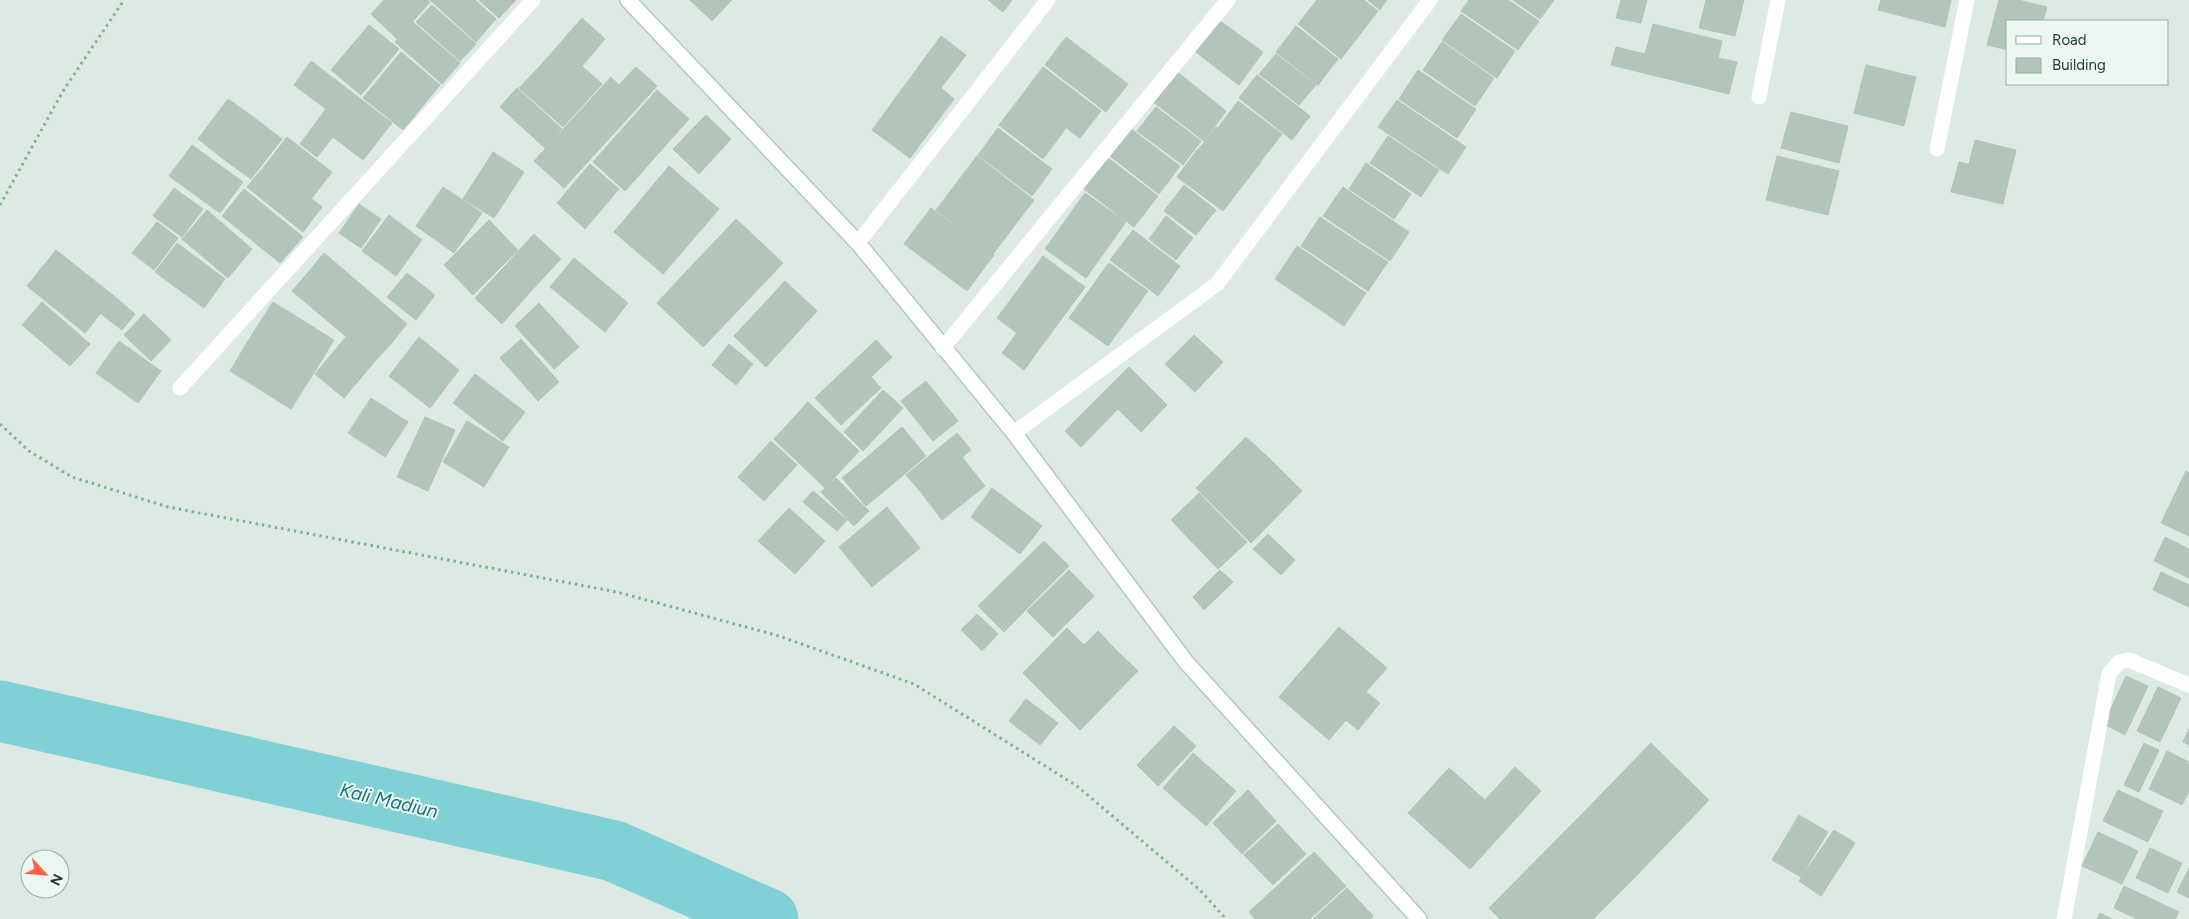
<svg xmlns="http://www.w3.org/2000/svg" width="2189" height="919" font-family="Figtree,sans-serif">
  <rect width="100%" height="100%" fill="#ddeae3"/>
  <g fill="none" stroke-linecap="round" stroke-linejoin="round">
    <!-- river -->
    <path stroke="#7fd1d5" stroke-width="61" d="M 0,711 L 614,851 L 768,919"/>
  </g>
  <!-- building -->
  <path fill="#b2c5bb" stroke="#afc4b9" d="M 384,0 L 427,0 L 430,2 L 397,39 L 371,14 Z
    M 430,0 L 475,0 L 496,19 L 476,42 Z
    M 479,0 L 516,0 L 499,18 Z
    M 690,0 L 732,0 L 712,21 Z
    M 988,0 L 1012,0 L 1003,12 Z
    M 1317,0 L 1364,0 L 1378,11 L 1341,59 L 1298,24 Z
    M 1368,0 L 1387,0 L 1380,10 Z
    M 1469,0 L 1508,0 L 1539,21 L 1518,50 L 1461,11 Z
    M 1513,0 L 1554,0 L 1540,19 Z
    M 1621,0 L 1647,0 L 1641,23 L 1616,18 Z
    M 1706,0 L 1744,0 L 1735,36 L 1699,28 Z
    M 1881,0 L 1951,0 L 1945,27 L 1878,10 Z
    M 1999,0 L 2018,0 L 2047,7 L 2043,21 L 2008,21 L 2008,50 L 1987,45 Z
    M 432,5 L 476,44 L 460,61 L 416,22 Z
    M 1461,14 L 1515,51 L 1497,78 L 1442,40 Z
    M 582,18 L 605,39 L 582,66 L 602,84 L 584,104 L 541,65 Z
    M 1216,18 L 1263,52 L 1239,85 L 1193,50 Z
    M 413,22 L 460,63 L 442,84 L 395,42 Z
    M 1653,24 L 1722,41 L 1718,58 L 1737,62 L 1729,94 L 1611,65 L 1616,47 L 1645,54 Z
    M 369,25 L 399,49 L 361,95 L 331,70 Z
    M 1296,26 L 1338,59 L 1318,85 L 1276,52 Z
    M 941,36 L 966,55 L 941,88 L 954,99 L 910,158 L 872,130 Z
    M 1066,37 L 1128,84 L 1106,112 L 1045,65 Z
    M 1442,42 L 1494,78 L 1475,106 L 1423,70 Z
    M 401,52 L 420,68 L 382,113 L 363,98 Z
    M 1276,54 L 1316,85 L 1299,105 L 1259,74 Z
    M 311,61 L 392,123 L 363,160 L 333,137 L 317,157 L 300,144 L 326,109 L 294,85 Z
    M 541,65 L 584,104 L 563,127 L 519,88 Z
    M 1866,65 L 1916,77 L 1904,126 L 1854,113 Z
    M 636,67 L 657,86 L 564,188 L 534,161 L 611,77 L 619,85 Z
    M 1043,67 L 1101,111 L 1080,138 L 1022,95 Z
    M 420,68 L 440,85 L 403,130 L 382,113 Z
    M 1418,70 L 1476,109 L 1457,138 L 1399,99 Z
    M 1176,71 L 1226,111 L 1204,141 L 1152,101 Z
    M 1257,75 L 1310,116 L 1292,140 L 1239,98 Z
    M 517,88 L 562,129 L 545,148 L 500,107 Z
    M 657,90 L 689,119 L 625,191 L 593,162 Z
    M 1022,95 L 1066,128 L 1043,159 L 999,125 Z
    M 228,99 L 256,119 L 226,161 L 198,139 Z
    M 1397,100 L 1466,147 L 1448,174 L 1378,127 Z
    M 1238,101 L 1282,134 L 1261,161 L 1218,128 Z
    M 1156,107 L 1201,141 L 1183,165 L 1137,131 Z
    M 1791,112 L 1848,126 L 1839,163 L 1781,148 Z
    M 706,115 L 731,139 L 699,174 L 673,149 Z
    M 256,119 L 282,139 L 251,179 L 226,161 Z
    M 1216,127 L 1261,162 L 1243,185 L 1198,150 Z
    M 998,128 L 1052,169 L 1032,196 L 978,155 Z
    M 1131,129 L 1180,166 L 1159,194 L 1110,156 Z
    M 1388,136 L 1439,170 L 1421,197 L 1370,163 Z
    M 287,137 L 332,172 L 312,198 L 267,163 Z
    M 1975,140 L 2016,150 L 2010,174 L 1969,164 Z
    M 192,145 L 243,182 L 220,213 L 169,176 Z
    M 1197,150 L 1243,185 L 1223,211 L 1177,177 Z
    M 493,152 L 524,172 L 494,218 L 463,199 Z
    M 977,156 L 1034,200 L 993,254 L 936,210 Z
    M 1777,156 L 1839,171 L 1828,215 L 1766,200 Z
    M 1108,158 L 1158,196 L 1134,227 L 1084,189 Z
    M 1959,162 L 2010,174 L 2003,204 L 1951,192 Z
    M 267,163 L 322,207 L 303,232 L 247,187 Z
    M 1366,163 L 1411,194 L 1394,219 L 1349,189 Z
    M 590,164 L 619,189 L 585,229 L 557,203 Z
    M 669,166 L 719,209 L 663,274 L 614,232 Z
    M 1184,185 L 1216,210 L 1196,235 L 1164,211 Z
    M 443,187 L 482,213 L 454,253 L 416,226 Z
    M 1343,187 L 1409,232 L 1390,261 L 1323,216 Z
    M 174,188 L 203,209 L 182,237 L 153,216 Z
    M 244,189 L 303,237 L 280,263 L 222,216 Z
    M 1085,193 L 1126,222 L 1086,278 L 1045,249 Z
    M 359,204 L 381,219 L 361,248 L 339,233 Z
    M 931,208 L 994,255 L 967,291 L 904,244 Z
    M 207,210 L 252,249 L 228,278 L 182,239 Z
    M 389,215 L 422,240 L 396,276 L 362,251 Z
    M 1166,216 L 1193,238 L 1176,260 L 1149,239 Z
    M 1320,217 L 1388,262 L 1368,291 L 1301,246 Z
    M 736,219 L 783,263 L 729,320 L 682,276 Z
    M 489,220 L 518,250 L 473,295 L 444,265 Z
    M 157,222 L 178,238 L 154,270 L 132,253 Z
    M 1133,230 L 1180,266 L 1158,296 L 1110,260 Z
    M 534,234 L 561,259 L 531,291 L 504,267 Z
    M 177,243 L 225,279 L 204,308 L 155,272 Z
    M 1297,246 L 1366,293 L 1344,326 L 1275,279 Z
    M 56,250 L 114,296 L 85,333 L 27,286 Z
    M 324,253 L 372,294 L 354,316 L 306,275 Z
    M 1043,256 L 1085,287 L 1024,370 L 1002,353 L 1017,333 L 997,318 Z
    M 574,258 L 628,303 L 605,332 L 550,287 Z
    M 1109,263 L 1148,291 L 1108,346 L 1069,318 Z
    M 504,267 L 531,291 L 502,324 L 475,298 Z
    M 407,273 L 435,295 L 416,320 L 387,297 Z
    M 306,275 L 389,346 L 375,361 L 292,291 Z
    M 682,276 L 729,320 L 703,347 L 657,303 Z
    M 785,281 L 817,311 L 766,367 L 734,336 Z
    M 372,294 L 407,324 L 389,346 L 354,316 Z
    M 114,296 L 135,314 L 122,330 L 100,313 Z
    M 42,302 L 90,344 L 70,366 L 22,325 Z
    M 273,302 L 334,340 L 315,371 L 253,333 Z
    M 539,303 L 579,347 L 554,369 L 515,326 Z
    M 144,314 L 171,340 L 151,361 L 124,335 Z
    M 253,333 L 315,371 L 291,409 L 230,371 Z
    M 1194,335 L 1223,362 L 1195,392 L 1165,364 Z
    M 346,337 L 375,361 L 344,398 L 315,374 Z
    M 419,337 L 459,370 L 430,408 L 389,376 Z
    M 521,339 L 559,382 L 538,401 L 500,358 Z
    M 876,340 L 892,357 L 871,377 L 881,388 L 841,425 L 815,398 Z
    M 119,341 L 161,371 L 138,403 L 96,373 Z
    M 729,344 L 753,364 L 736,385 L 712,365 Z
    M 1129,367 L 1167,405 L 1141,432 L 1118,409 L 1081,447 L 1065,431 Z
    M 475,374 L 525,412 L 503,441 L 453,403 Z
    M 926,381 L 958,421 L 933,441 L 901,401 Z
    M 883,390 L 903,408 L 863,451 L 844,432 Z
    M 371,398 L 408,422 L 385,457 L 348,433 Z
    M 808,402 L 859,451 L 825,488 L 774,439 Z
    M 425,417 L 455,430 L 428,491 L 397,477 Z
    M 467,421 L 509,447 L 484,487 L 443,462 Z
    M 902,427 L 926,456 L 883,492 L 859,464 Z
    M 957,433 L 971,450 L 920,491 L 906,475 Z
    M 1246,437 L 1272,461 L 1221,513 L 1196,488 Z
    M 771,441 L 797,465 L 764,501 L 738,477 Z
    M 962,457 L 985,486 L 942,520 L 920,491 Z
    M 1272,461 L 1302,491 L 1251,543 L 1221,513 Z
    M 859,464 L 883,492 L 866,506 L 842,478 Z
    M 2186,471 L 2189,473 L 2189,536 L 2161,523 Z
    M 836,478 L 869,511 L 854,526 L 821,492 Z
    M 992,488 L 1042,526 L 1020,554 L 971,517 Z
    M 813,491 L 847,520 L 837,531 L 803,502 Z
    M 1199,493 L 1247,542 L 1218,569 L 1171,520 Z
    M 887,507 L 920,548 L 872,587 L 839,547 Z
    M 789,508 L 825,541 L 795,574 L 758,541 Z
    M 1268,534 L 1295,560 L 1281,575 L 1253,549 Z
    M 2165,537 L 2189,549 L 2189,578 L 2154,561 Z
    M 1044,541 L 1069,566 L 1004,632 L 978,606 Z
    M 1069,570 L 1094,596 L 1053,637 L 1027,611 Z
    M 1220,570 L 1233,582 L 1204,610 L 1193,597 Z
    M 2161,572 L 2189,585 L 2189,607 L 2153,590 Z
    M 977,614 L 998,634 L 982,651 L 961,630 Z
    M 1339,627 L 1387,668 L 1366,692 L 1380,703 L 1358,730 L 1346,720 L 1329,740 L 1279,697 Z
    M 1067,628 L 1084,645 L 1098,631 L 1116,650 L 1058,708 L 1023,673 Z
    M 1116,650 L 1138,671 L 1080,730 L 1058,708 Z
    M 2126,676 L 2148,686 L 2125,735 L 2104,724 Z
    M 2158,687 L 2181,698 L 2160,742 L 2137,731 Z
    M 1026,699 L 1058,723 L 1040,745 L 1009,721 Z
    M 1174,726 L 1196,746 L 1158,786 L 1137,765 Z
    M 2189,729 L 2189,745 L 2183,742 Z
    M 1651,743 L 1709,800 L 1637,875 L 1579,817 Z
    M 2144,743 L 2159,750 L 2139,792 L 2124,785 Z
    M 2167,751 L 2189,762 L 2189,791 L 2182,805 L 2149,789 Z
    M 1193,753 L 1236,791 L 1206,826 L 1163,788 Z
    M 1515,767 L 1541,791 L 1470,869 L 1408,813 L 1449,768 L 1485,800 Z
    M 1248,790 L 1276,821 L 1242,854 L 1213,823 Z
    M 2118,790 L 2163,811 L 2148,842 L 2103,821 Z
    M 1799,815 L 1828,832 L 1801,877 L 1772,860 Z
    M 1579,817 L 1637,875 L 1593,919 L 1500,919 L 1489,908 Z
    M 1278,824 L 1306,854 L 1273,885 L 1244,855 Z
    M 1834,830 L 1855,843 L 1821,896 L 1799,881 Z
    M 2098,832 L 2138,851 L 2122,884 L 2082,866 Z
    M 2150,848 L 2182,863 L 2168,893 L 2136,878 Z
    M 1314,852 L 1346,886 L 1310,919 L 1255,919 L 1249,912 Z
    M 2189,868 L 2189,898 L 2177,892 Z
    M 2124,886 L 2179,912 L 2175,919 L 2137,919 L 2114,908 Z
    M 1347,888 L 1373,916 L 1370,919 L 1313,919 Z
    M 2100,913 L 2112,919 L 2097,919 Z"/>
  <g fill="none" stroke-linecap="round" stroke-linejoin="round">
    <defs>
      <path id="secondary" d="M 628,0 L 858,243 L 1014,433 L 1186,662 L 1419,919"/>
    </defs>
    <!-- secondary casing -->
    <use href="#secondary" stroke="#afcbbe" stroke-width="18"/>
    <!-- path -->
    <path stroke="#7ab19a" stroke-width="3" stroke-dasharray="2.5 4" stroke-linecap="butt" d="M 0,205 L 63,91 L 124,0
      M 0,424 L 29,451 L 72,477 L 168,507 L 617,592 L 779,636 L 914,684 L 1077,786 L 1200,890 L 1226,919"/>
    <!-- street -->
    <path stroke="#fff" stroke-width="15" d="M 1759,97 L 1778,0
      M 1937,149 L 1967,0
      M 858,243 L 1048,0
      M 943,348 L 1228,0
      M 180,388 L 533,0
      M 1014,433 L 1217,284 L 1430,0
      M 2064,919 L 2109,674 L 2119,662 L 2129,660 L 2189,685"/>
    <!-- secondary -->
    <use href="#secondary" stroke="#fff" stroke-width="15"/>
  </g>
  <g text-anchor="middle" stroke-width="4" stroke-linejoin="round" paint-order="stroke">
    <!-- water labels -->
    <g font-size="19" font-style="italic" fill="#14747a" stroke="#edf7f1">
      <text transform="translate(389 800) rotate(13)" y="7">Kali Madiun</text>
    </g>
  </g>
  <!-- legend -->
  <rect x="2006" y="20" width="162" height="65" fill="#edf7f1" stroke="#9aaca3"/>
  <rect x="2016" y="36" width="25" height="8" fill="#ffffff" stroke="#9aaca3"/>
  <text x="2052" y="45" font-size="15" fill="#1d3b2f">Road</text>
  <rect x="2016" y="58" width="25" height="15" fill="#b2c5bb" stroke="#9aaca3"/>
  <text x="2052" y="70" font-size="15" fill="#1d3b2f">Building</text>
  <!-- north arrow -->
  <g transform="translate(45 874) rotate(116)"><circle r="24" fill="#edf7f1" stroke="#9aaca3"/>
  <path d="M0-4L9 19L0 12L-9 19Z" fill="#fd6048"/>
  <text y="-8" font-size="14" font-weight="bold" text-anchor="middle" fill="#1d3b2f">N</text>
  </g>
</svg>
